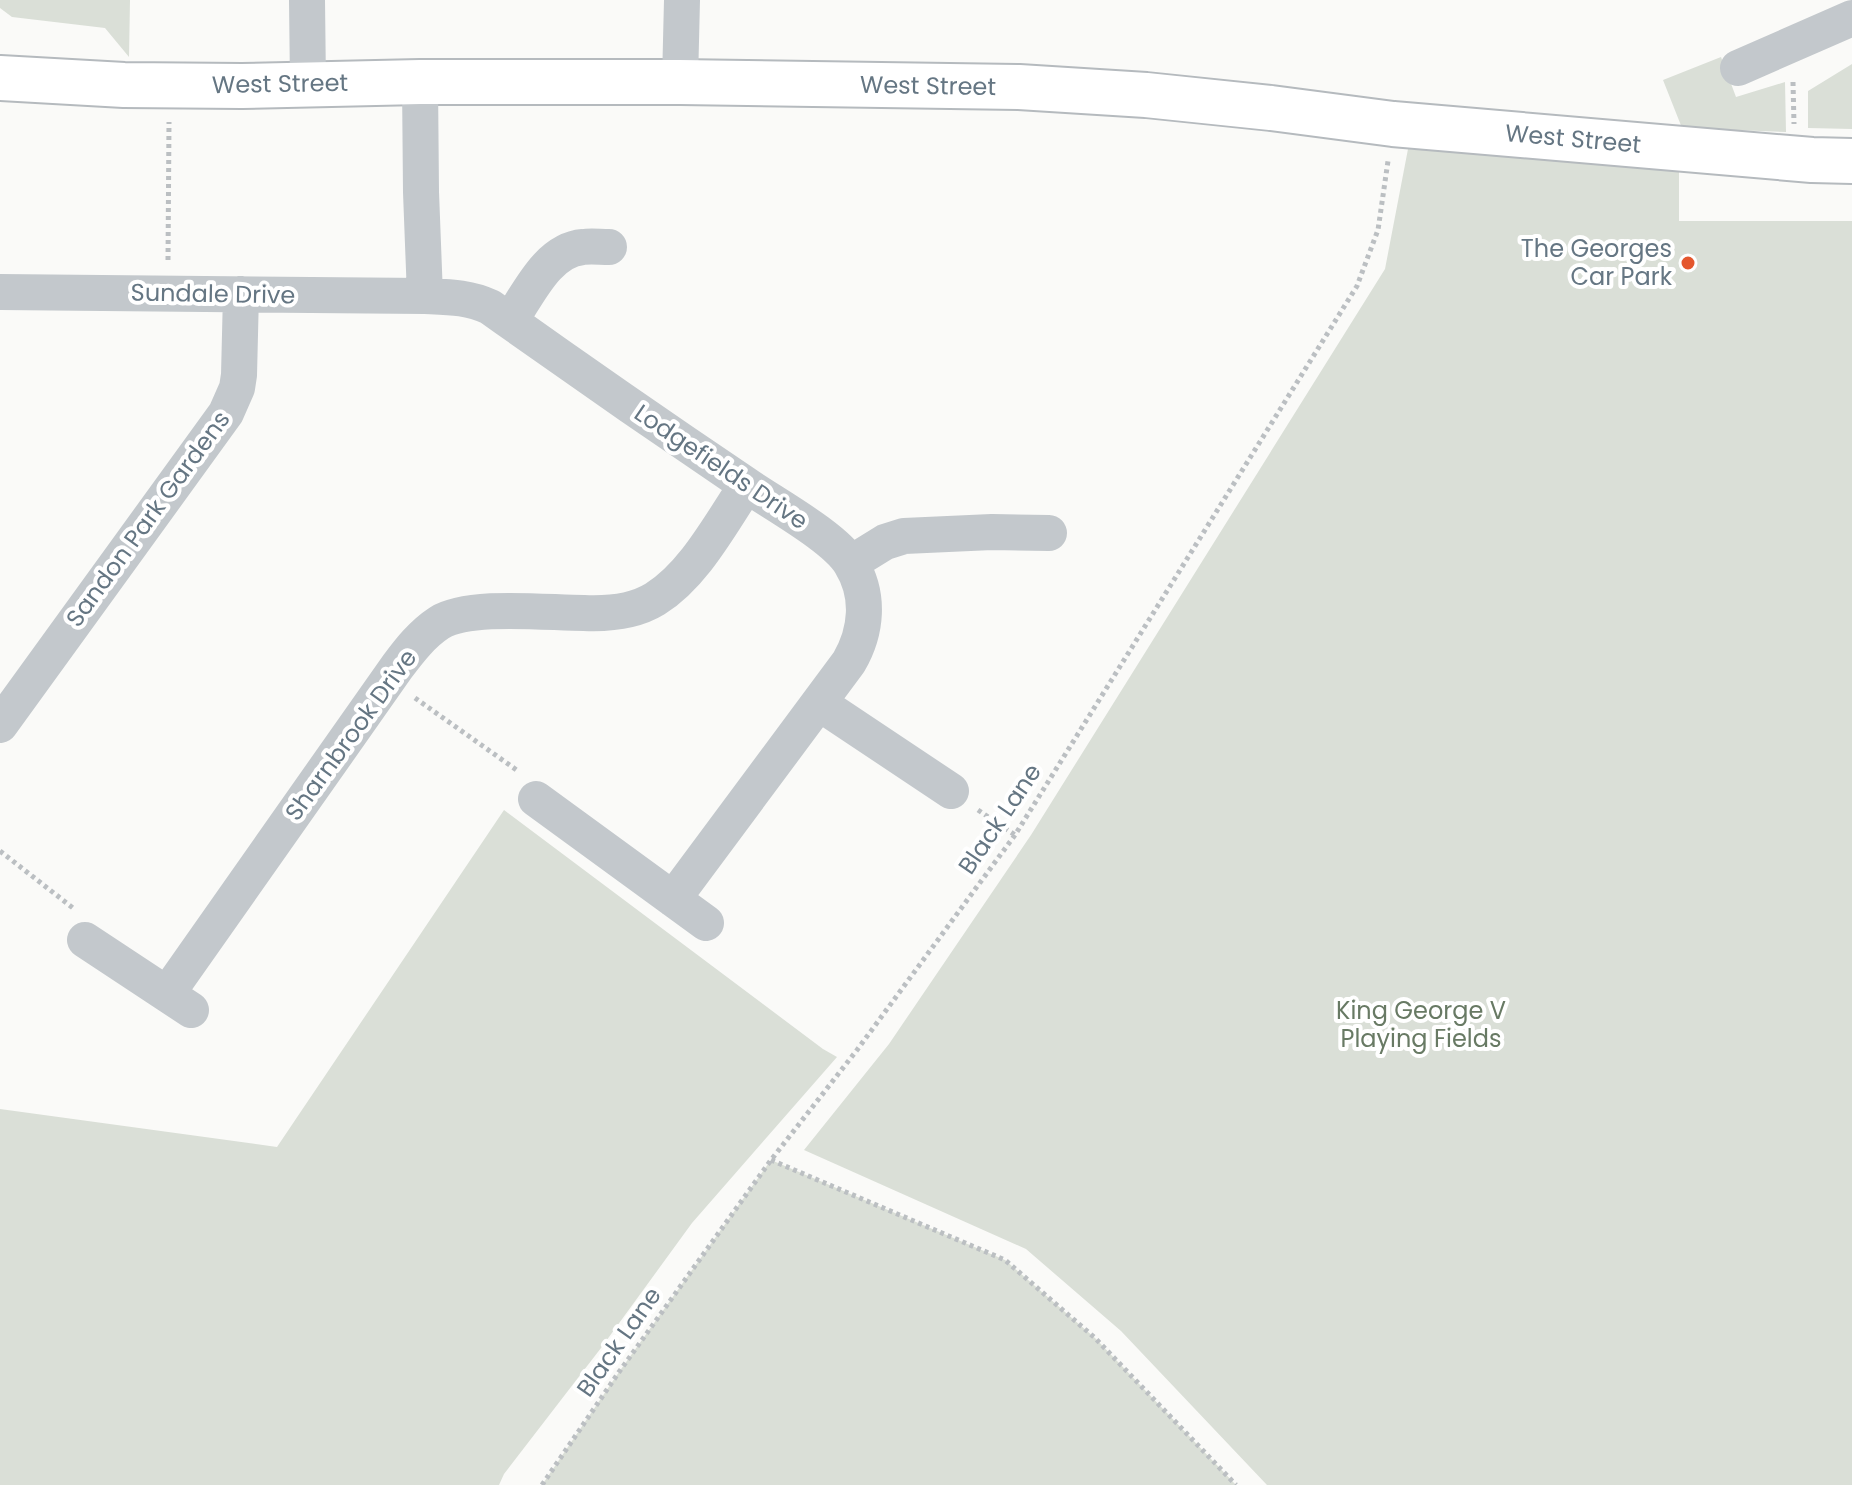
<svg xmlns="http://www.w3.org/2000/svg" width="1852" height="1485" font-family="Poppins,sans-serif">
  <rect width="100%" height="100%" fill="#fafaf8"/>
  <!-- green -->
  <path fill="#dadfd7" d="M 0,0 L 130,0 L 129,57 L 105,28 L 12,17 L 0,8 Z
    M 1721,57 L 1736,97 L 1785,82 L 1786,132 L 1682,128 L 1663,80 Z
    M 1852,64 L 1852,129 L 1808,128 L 1808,91 Z
    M 1408,149 L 1679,168 L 1679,221 L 1852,221 L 1852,1485 L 1267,1485 L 1121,1331 L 1026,1249 L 804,1150 L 889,1044 L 1031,835 L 1385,269 Z
    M 504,810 L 823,1049 L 837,1057 L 692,1223 L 601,1348 L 504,1474 L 499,1485 L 0,1485 L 0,1109 L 277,1147 Z
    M 771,1160 L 1005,1260 L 1095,1338 L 1236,1485 L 542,1485 L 619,1372 Z"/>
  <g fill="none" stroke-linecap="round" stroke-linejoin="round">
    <defs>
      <path id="primary" d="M 0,78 L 124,85 L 242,86 L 420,82 L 680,82 L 1019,87 L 1146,95 L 1271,108 L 1393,124 L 1812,160 L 1852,161"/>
    </defs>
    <!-- primary casing -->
    <use href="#primary" stroke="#b5babe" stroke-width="48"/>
    <!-- path -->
    <path stroke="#bbbfc2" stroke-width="5" stroke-dasharray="4 4" stroke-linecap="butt" d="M 1793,82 L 1794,124
      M 168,260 L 169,122
      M 415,698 L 518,771
      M 978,810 L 1015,835
      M 0,851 L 73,908
      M 771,1160 L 1005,1260 L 1095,1338 L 1236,1485
      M 542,1485 L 619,1372 L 771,1160 L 857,1050 L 1015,835 L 1357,286 L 1378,230 L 1388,161"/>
    <!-- minor -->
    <path stroke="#c3c8cc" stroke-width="36" d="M 307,0 L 308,84
      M 1738,68 L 1852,18
      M 420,82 L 421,192 L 425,296 C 449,297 469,297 490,307 C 574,367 659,426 745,484 C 772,503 835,537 851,564 C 870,595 867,631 849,662 L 673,899
      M 680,82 L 682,0
      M 0,292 L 425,296
      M 510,321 C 528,295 547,250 583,247 C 591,246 600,247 609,247
      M 851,563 L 885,542 L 904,536 L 992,532 L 1049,533
      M 819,703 L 951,791
      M 0,725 L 226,413 L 237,388 L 239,375 L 241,294
      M 536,799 L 706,923
      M 85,940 L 191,1010
      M 167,994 L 397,667 C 409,651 422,634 439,623 C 469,604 547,613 584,613 C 607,614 634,612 655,599 C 694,575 721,523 746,486"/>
    <!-- primary -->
    <use href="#primary" stroke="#fff" stroke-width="44"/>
  </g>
  <!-- markers -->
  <circle fill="#e4572e" stroke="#fff" stroke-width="3" cx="1688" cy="263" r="8"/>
  <g text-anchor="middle" stroke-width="8" stroke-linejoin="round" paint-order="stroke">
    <!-- street labels -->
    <g font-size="24" fill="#657683" stroke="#fff">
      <text transform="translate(280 84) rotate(-1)" y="8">West Street</text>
      <text transform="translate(928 86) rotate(1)" y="8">West Street</text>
      <text transform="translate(1573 139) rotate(5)" y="8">West Street</text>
      <text transform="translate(213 294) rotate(1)" y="8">Sundale Drive</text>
      <text transform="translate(721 467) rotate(34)" y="8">Lodgefields Drive</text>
      <text transform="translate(148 519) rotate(-54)" y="8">Sandon Park Gardens</text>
      <text transform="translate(351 735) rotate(-54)" y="8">Sharnbrook Drive</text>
      <text transform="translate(1000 819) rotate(-56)" y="8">Black Lane</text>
      <text transform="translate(619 1342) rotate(-55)" y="8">Black Lane</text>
    </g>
    <!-- poi labels -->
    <g font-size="24" fill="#657683" stroke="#fff" text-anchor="end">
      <text x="1672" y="257">The Georges<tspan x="1672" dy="28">Car Park</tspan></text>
    </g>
    <!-- park labels -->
    <g font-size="24" fill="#687a64" stroke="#fff">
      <text x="1421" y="1019">King George V<tspan x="1421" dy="28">Playing Fields</tspan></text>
    </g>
  </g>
</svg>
